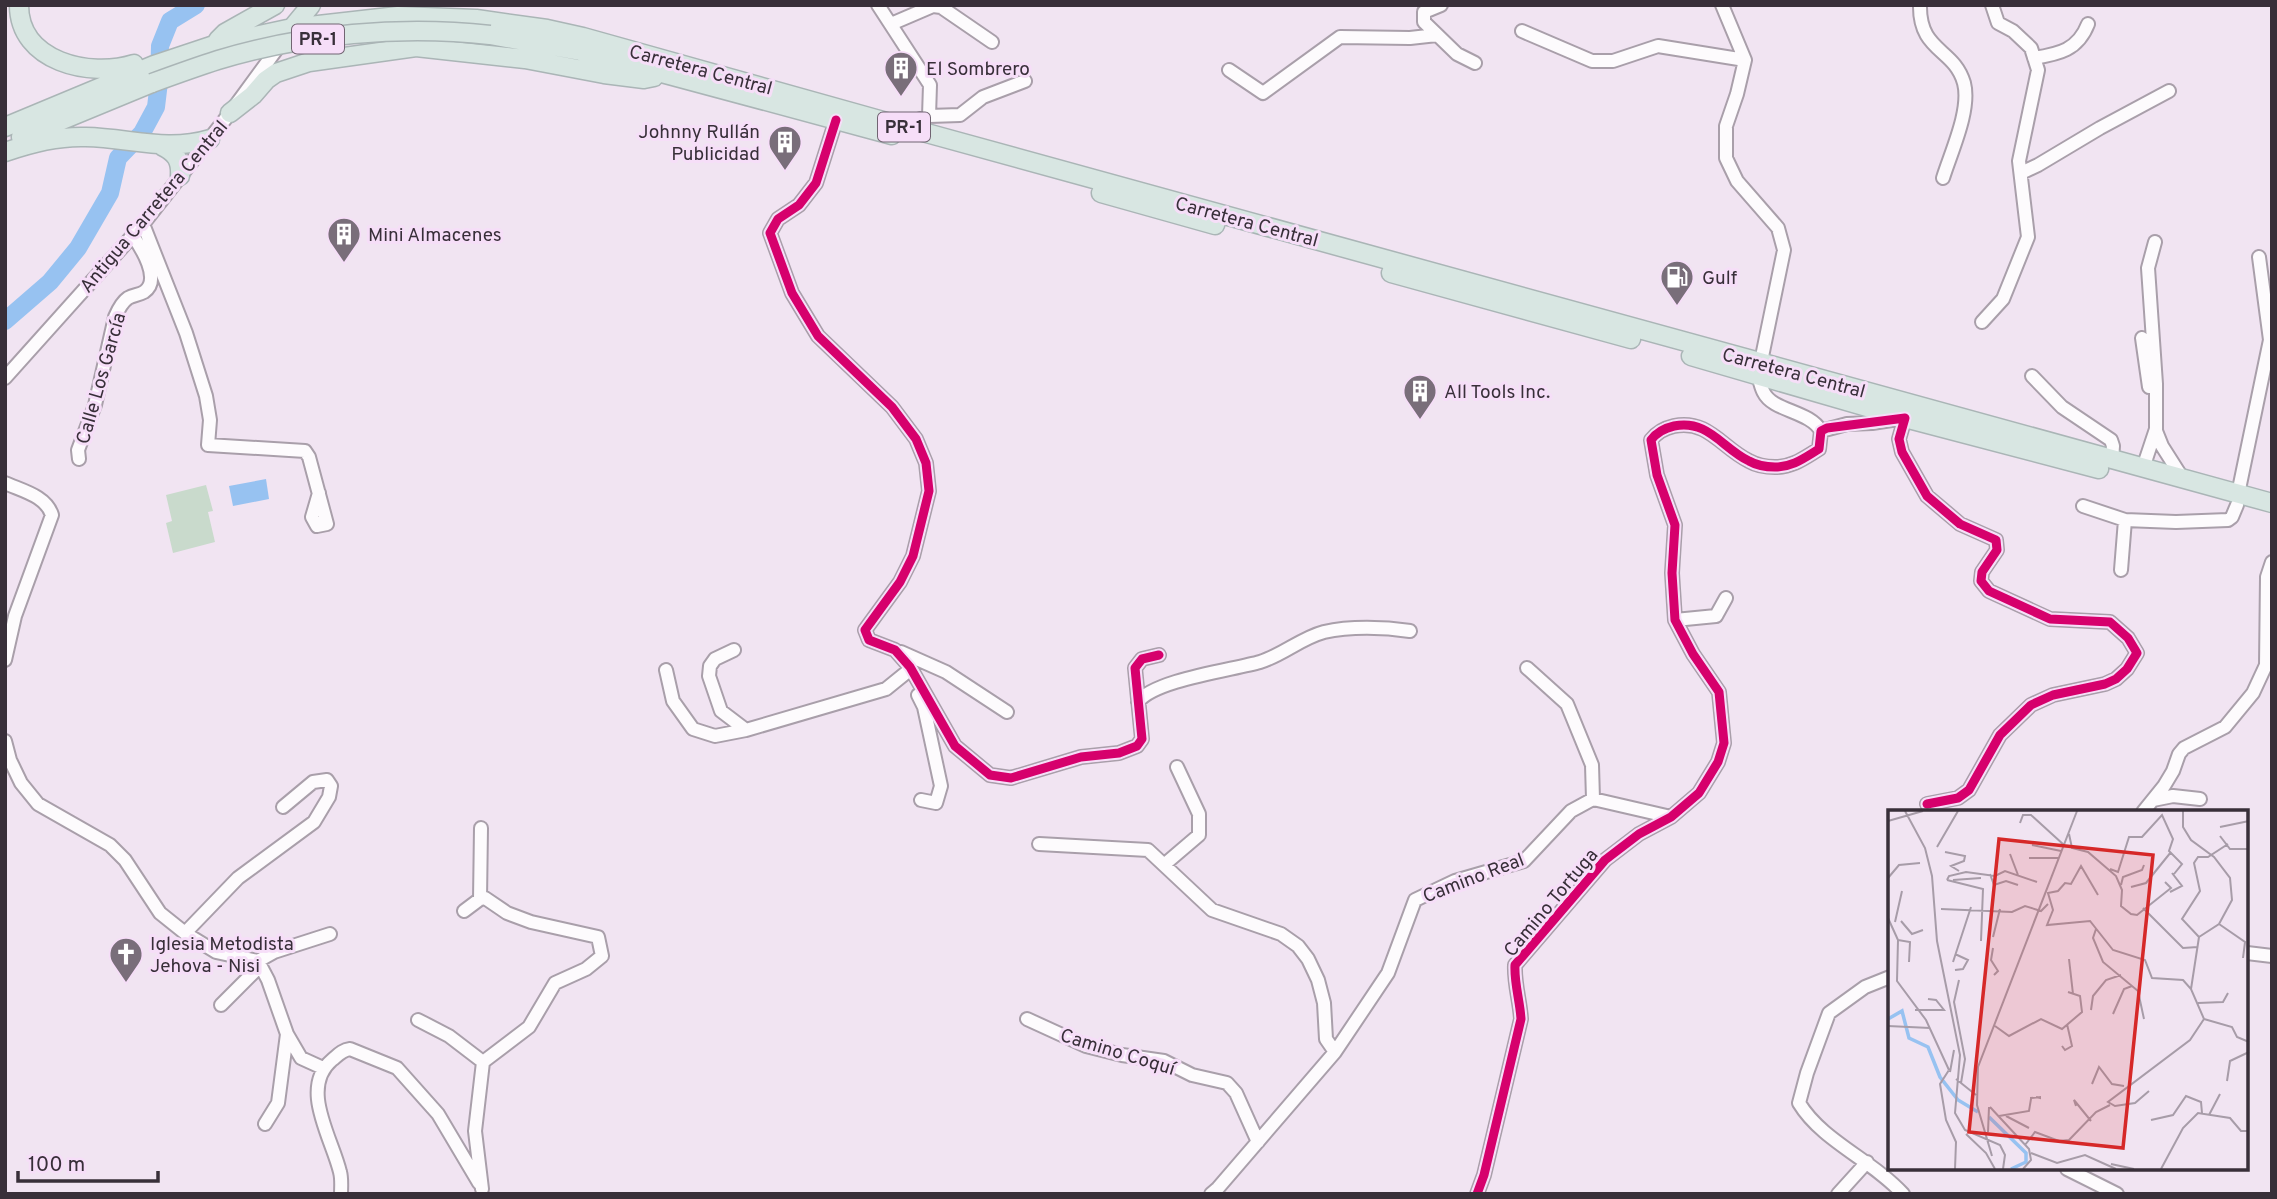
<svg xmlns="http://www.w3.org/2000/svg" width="2277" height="1199" font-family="Overpass,sans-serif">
  <rect width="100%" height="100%" fill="#f1e4f2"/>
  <!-- green -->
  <path fill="#c9dacc" d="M 206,485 L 213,511 L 208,512 L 215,542 L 173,553 L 166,523 L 172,521 L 166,495 Z"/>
  <!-- water -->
  <path fill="#97c2f1" d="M 266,479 L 269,499 L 233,506 L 229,486 Z"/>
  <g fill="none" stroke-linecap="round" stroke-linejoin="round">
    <!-- river -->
    <path stroke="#97c2f1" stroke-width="18" d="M 5,321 L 50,282 L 78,248 L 110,193 L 118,158 L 142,133 L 156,107 L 159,82 L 160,46 L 170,21 L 196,5"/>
    <defs>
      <path id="minor" d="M 878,5 L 930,85 L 929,116
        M 1441,5 L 1424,12 L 1424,22 L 1457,54 L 1475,63
        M 1722,5 L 1745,60 L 1737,94 L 1726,126 L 1726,158 L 1737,181 L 1778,228 L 1784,250 L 1758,376 C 1760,381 1761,388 1764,393 C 1773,411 1810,411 1821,431
        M 1920,5 C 1919,52 1954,48 1964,83 C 1971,110 1951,152 1943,178
        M 891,24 L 933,6 L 941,7 L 992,42
        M 1522,31 L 1592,61 L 1613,61 L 1658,46 L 1745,60
        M 2034,58 C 2059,54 2078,50 2088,24
        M 1229,70 L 1263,93 L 1340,37 L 1410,38 L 1437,35
        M 836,120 L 816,183 L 799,205 L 778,219 L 770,233 L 792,293 L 818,336 L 892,407 L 916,439 L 926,463 L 929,491 L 913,556 L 900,582 L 865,630 L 869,640 L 895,650 L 910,667 L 955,746 L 990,775 L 1011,778 L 1081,757 L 1119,753 L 1137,746 L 1142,739 L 1135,668 L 1142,659 L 1159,655
        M 901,126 L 929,116 L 960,115 L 983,97 L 1025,81
        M 2021,173 L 2038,165 L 2100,128 L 2169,91
        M 143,224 L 186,333 L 206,396 L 210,420 L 208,445 L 305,451 L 309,457 L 327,524 L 317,526 L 312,517 L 319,493
        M 2155,242 L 2148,268 L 2156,384 L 2156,431 L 2162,446 L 2183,479
        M 1982,322 L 2003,299 L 2028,237 L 2019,161 L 2038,70 L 2031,48 L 2013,31 L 1998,23 L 1992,5
        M 2142,338 L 2149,387
        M 2032,376 L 2062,407 L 2111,440 L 2113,446 L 2112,460
        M 5,378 L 143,224 L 230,113 L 282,42
        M 1821,431 L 1847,424 L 1872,423 L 1905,418 L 1899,439 L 1902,452 L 1927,496 L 1960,524 L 1996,540 L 1997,550 L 1982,572 L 1981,581 L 1989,591 L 2050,619 L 2110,622 L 2128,638 L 2137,653 L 2127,669 L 2116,679 L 2105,684 L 2053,695 L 2031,705 L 2000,735 L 1969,790 L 1958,798 L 1927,804
        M 79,459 L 78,450 L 95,405 L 115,317 C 118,310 122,302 128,298 C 133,295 139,295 144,292 C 162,280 141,247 132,235
        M 2143,468 L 2156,429
        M 5,483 C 23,491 46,496 52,515 L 15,616 L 5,660
        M 2238,494 L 2270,340 L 2259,257
        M 2083,506 L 2125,520 L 2176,522 L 2228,520 L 2232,517 L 2237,505
        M 2121,570 L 2125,520
        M 1675,620 L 1716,616 L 1726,598
        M 734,650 L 715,659 L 710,666 L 709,676 L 721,711 L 746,730 L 886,689 L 907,672 L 910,667
        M 901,652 L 946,672 L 1007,712
        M 1527,668 L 1567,704 L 1592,765 L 1593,799
        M 666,670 L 673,701 L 693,729 L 715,736 L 746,730
        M 918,695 L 924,707 L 941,786 L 936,803 L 921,800
        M 1138,702 C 1154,680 1232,670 1260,662 C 1283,655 1301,638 1324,632 C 1350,626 1384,627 1410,631
        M 5,741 L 10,760 L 21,783 L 38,804 L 110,845 L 125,860 L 160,913 L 185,933 L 216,952 L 258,961 L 268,980 L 287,1034 L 301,1058 L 323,1068
        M 2153,800 L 2173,796 L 2200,799
        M 2143,812 L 2164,786 L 2173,771 L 2179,754 L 2184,748 L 2225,727 L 2253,693 L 2266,665 L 2267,577 L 2272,562
        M 1039,844 L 1148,850 L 1212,910 L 1281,934 L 1298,946 L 1308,959 L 1318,980 L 1324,1003 L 1326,1039 L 1335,1052
        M 1165,864 L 1199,835 L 1199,814 L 1177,767
        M 480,899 L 481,828
        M 464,911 L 480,899 L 485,898 L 507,913 L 531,922 L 598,937 L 602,956 L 586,969 L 555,983 L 529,1027 L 483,1062 L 475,1131 L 482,1189
        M 185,933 L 238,878 L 314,822 L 329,797 L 331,786 L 327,780 L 313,782 L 283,807
        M 2247,953 L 2272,956
        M 1890,977 L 1865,987 L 1829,1013 L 1807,1073 L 1799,1103 C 1822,1141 1872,1160 1903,1194
        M 221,1005 L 257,969 L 258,961 L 274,952 L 330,934
        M 1027,1019 L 1086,1046 L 1122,1055 L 1164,1061 L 1192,1075 L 1227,1083 L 1236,1093 L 1258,1142
        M 418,1020 L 449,1036 L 483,1062
        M 265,1124 L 278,1103 L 287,1034
        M 2067,1169 L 2117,1194
        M 341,1194 C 341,1187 342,1179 340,1172 C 332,1138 299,1088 332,1060 C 338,1055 342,1050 350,1049 L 397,1068 L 438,1114 L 479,1183
        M 1211,1194 L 1218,1188 L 1335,1052 L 1388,973 L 1415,900 L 1455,881 L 1524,861 L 1571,811 L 1593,799 L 1671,817
        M 1477,1194 L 1484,1175 L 1521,1019 C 1520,1001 1514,983 1515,965 L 1605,860 L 1639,834 L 1671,817 L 1699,793 L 1718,762 L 1724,743 L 1719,692 L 1693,654 L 1675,620 L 1672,573 L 1675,525 L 1657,475 L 1651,440 C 1657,432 1665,428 1674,426 C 1708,419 1722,448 1749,461 C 1756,465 1767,467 1775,467 C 1793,467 1804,458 1819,449 L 1821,431
        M 1838,1194 L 1867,1162"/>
      <path id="highway" d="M 19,5 C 19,62 90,78 134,64
        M 292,28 L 311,5
        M 490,35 L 580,51 L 892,135
        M 218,40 L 225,33 L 275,5
        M 230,113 L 253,95 L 266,80 L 276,73 L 309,62 L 416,47 L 525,59 L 604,74 L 644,79 L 654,77
        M 5,127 L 154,65 L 214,45 L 292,28 L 398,16 L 476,19 L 547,29 L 583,37 L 901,126 L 2272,503
        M 21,137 L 152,83
        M 162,146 C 176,153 181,160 180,176
        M 5,152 C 32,143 58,136 86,137 C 130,138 167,152 210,139
        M 1101,193 L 1215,225
        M 1391,273 L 1631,339
        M 1691,356 L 1905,418 L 2099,469"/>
    </defs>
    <!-- minor casing -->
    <use href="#minor" stroke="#a99faa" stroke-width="16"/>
    <!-- highway casing -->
    <use href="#highway" stroke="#aab5b6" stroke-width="21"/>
    <!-- minor -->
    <use href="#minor" stroke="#fdfbfd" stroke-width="12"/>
    <!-- highway -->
    <use href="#highway" stroke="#d8e6e2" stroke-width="18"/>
    <defs>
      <path id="highway-bridge" d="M 152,83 C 174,75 196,67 218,60 C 304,34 401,25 490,35"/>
    </defs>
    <!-- highway-bridge casing -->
    <use href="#highway-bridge" stroke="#aab5b6" stroke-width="21" stroke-linecap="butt"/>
    <!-- highway-bridge -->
    <use href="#highway-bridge" stroke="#d8e6e2" stroke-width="18"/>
    <defs>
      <path id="cycleway" d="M 836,120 L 816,183 L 799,205 L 778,219 L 770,233 L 792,293 L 818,336 L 892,407 L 916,439 L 926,463 L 929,491 L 913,556 L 900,582 L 865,630 L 869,640 L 895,650 L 910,667 L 955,746 L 990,775 L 1011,778 L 1081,757 L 1119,753 L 1137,746 L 1142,739 L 1135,668 L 1142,659 L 1159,655
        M 1477,1194 L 1484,1175 L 1521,1019 C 1520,1001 1514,983 1515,965 L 1605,860 L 1639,834 L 1671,817 L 1699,793 L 1718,762 L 1724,743 L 1719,692 L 1693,654 L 1675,620 L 1672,573 L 1675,525 L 1657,475 L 1651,440 C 1657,432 1665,428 1674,426 C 1708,419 1722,448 1749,461 C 1756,465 1767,467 1775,467 C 1793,467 1804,458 1819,449 L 1821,431 L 1827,428 L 1905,418 L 1899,439 L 1902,452 L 1927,496 L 1960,524 L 1996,540 L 1997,550 L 1982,572 L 1981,581 L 1989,591 L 2050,619 L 2110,622 L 2128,638 L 2137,653 L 2127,669 L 2116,679 L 2105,684 L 2053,695 L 2031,705 L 2000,735 L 1969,790 L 1958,798 L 1927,804"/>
    </defs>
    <!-- cycleway casing -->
    <use href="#cycleway" stroke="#f6def8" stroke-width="13"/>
    <!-- cycleway -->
    <use href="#cycleway" stroke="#d6006c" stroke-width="9"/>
  </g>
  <!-- icons -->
  <defs>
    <symbol id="building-pin" viewBox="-11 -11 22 30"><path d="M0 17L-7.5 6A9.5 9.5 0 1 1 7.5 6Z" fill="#796e7a" stroke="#f6def8"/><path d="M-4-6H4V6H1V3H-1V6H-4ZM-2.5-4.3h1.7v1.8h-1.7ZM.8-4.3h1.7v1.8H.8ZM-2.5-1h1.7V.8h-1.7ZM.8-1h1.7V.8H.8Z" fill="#fff"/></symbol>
    <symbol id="fuel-pin" viewBox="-11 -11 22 30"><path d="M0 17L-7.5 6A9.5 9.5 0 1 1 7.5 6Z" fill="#796e7a" stroke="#f6def8"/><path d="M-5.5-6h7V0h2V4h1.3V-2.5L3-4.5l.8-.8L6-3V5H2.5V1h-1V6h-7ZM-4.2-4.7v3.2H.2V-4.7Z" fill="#fff"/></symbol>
    <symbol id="church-pin" viewBox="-11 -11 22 30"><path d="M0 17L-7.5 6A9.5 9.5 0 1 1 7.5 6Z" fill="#796e7a" stroke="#f6def8"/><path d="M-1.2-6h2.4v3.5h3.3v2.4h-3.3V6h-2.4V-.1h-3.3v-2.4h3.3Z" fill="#fff"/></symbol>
  </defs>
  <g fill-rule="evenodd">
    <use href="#building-pin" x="882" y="49" width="38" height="52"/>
    <use href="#building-pin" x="766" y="123" width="38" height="52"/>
    <use href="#building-pin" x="325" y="215" width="38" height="52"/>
    <use href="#fuel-pin" x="1658" y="258" width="38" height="52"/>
    <use href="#building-pin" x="1401" y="372" width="38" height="52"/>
    <use href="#church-pin" x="107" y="935" width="38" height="52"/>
  </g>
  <g text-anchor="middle" stroke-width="6" stroke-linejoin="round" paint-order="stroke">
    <!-- shield labels -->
    <g fill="#f6def8" stroke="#716472" stroke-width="2">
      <rect x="292" y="24.5" width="52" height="29" rx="5"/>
      <rect x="878" y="112.5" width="52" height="29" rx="5"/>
    </g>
    <g font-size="18" font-weight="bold" fill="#382f39">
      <text x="318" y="45">PR-1</text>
      <text x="904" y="133">PR-1</text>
    </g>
    <!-- poi labels -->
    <g font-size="19" fill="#382f39" stroke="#f6def8" text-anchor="start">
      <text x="926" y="75">El Sombrero</text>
      <text x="760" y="138" text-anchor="end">Johnny Rullán<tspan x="760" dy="22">Publicidad</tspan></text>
      <text x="368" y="241">Mini Almacenes</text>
      <text x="1702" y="284">Gulf</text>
      <text x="1444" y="398">All Tools Inc.</text>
      <text x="150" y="950">Iglesia Metodista<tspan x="150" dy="22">Jehova - Nisi</tspan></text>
    </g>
    <!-- street labels -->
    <g font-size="19" fill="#382f39" stroke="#f6def8">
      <text transform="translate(701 69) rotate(15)" y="7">Carretera Central</text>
      <text transform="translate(153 206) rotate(-50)" y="7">Antigua Carretera Central</text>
      <text transform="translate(1247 221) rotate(15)" y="7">Carretera Central</text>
      <text transform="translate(1794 372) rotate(15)" y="7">Carretera Central</text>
      <text transform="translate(100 378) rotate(-74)" y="7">Calle Los García</text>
      <text transform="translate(1473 877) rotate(-21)" y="7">Camino Real</text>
      <text transform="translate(1550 902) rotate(-50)" y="7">Camino Tortuga</text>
      <text transform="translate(1118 1051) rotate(17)" y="7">Camino Coquí</text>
    </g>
  </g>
  <!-- overview -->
  <g transform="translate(1888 810)">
    <rect width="360" height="360" fill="#f1e4f2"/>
    <path fill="none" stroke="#97c2f1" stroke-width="3.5" d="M 0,209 L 14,201 L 21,228 L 40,237 L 52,267 L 70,290 L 90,302M 101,307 L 138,343 L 138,352 L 123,359"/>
    <path fill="none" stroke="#a79ca8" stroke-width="2" d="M 17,1 L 37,38 L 44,66 L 49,131 L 72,245 L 67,303 L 77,320 L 112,335 L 117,345 L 115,359M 295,1 L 295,17 L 303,30 L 326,47 L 342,68 L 344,90 L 331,114 L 311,127M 0,11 L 35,1M 132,13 L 135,5 L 143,5 L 176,35M 332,17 L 361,11M 181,24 L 184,38 L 200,42 L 228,66 L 234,80 L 233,96 L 243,104 L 249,105 L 283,78 L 277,72M 332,26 L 342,39 L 361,39M 144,35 L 173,41M 49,37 L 70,1M 57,42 L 77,46 L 76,51 L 63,56 L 71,61M 122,44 L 130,65M 141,48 L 171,48M 222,59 L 230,62 L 241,27 L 254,27 L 274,5 L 285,29 L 281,41 L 294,54 L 286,64M 102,64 L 106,75 L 118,71 L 130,75M 0,68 L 11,55 L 32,53M 59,70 L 61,66 L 78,62 L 107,66 L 117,61 L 149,72M 59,70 L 95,79 L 93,131M 65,70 L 93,68M 233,75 L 235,67 L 254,60 L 256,55M 243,77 L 258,73 L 283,42M 282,82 L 294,76 L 284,63M 210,85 L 193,56 L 183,74 L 177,73 L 170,81 L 160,83 L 165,100 L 159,115 L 202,111 L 225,140 L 257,150 L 264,168 L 295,170 L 303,179 L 316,209M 255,98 L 295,138 L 310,137M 53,99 L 124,102 L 137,96 L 153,101 L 160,94M 0,108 L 10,130 L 9,171 L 38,210 L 61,260M 13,111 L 24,124 L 35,120M 7,112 L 14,81M 331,114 L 357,132 L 355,148M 208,119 L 205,128 L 215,152 L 250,181 L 256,209M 105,127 L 112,99M 311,127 L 294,109 L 312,81 L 306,53 L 310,47 L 320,47 L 340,34M 10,130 L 22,132 L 21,152M 105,138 L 103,150 L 110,161 L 106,165M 181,149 L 185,184M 65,152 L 83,97M 67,160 L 75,159 L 80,150 L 67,144M 71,170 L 66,192 L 77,249 L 73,273M 303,179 L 311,127M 310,193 L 335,192 L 340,183M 27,200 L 56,200 L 48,190 L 40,189M 203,200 L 205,186 L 218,170 L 233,165M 225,204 L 236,179 L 244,176M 316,209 L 344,217 L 349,227 L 361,232M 0,216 L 42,218M 107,216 L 121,226 L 153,209 L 174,219 L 194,202 L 192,186 L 180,182M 174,236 L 177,240 L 184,236 L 179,214M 61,260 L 52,274 L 58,310 L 68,332 L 67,359M 62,262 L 66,240M 68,269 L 88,285M 339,271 L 342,251 L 361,242M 204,274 L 211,257 L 224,274 L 236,276M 261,281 L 247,293 L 227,296 L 220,292 L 302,230 L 316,209M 188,296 L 186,290 L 203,311M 102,297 L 141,339 L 143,350 L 135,359M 321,305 L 332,284M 111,306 L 141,301 L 143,289 L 143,288 L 152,287 L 152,288 L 148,287M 118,306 L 141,318M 263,310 L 285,305 L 298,286 L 313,292 L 314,303M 100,322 L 101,297M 78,324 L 98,343 L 107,359M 137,335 L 147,322 L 171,331 L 181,330 L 208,302 L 222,295M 143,343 L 169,353 L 197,345 L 228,359M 104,346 L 89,295 L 90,257 L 189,1M 223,354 L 246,359M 273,359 L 295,318 L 310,303 L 342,308 L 353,321 L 361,321"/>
    <path fill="#d62828" fill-opacity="0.15" stroke="#d62828" stroke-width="3.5" d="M 111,29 L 265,45 L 235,338 L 81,322 Z"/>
    <rect width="360" height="360" fill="none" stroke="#382f39" stroke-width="3.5"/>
  </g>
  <!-- border -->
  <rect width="2277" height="1199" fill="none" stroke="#382f39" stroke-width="14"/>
  <!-- scale -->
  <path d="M18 1171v10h140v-10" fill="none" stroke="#382f39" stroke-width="3.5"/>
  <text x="28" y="1171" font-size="21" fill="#382f39" stroke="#f6def8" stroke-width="5" paint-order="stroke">100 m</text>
</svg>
